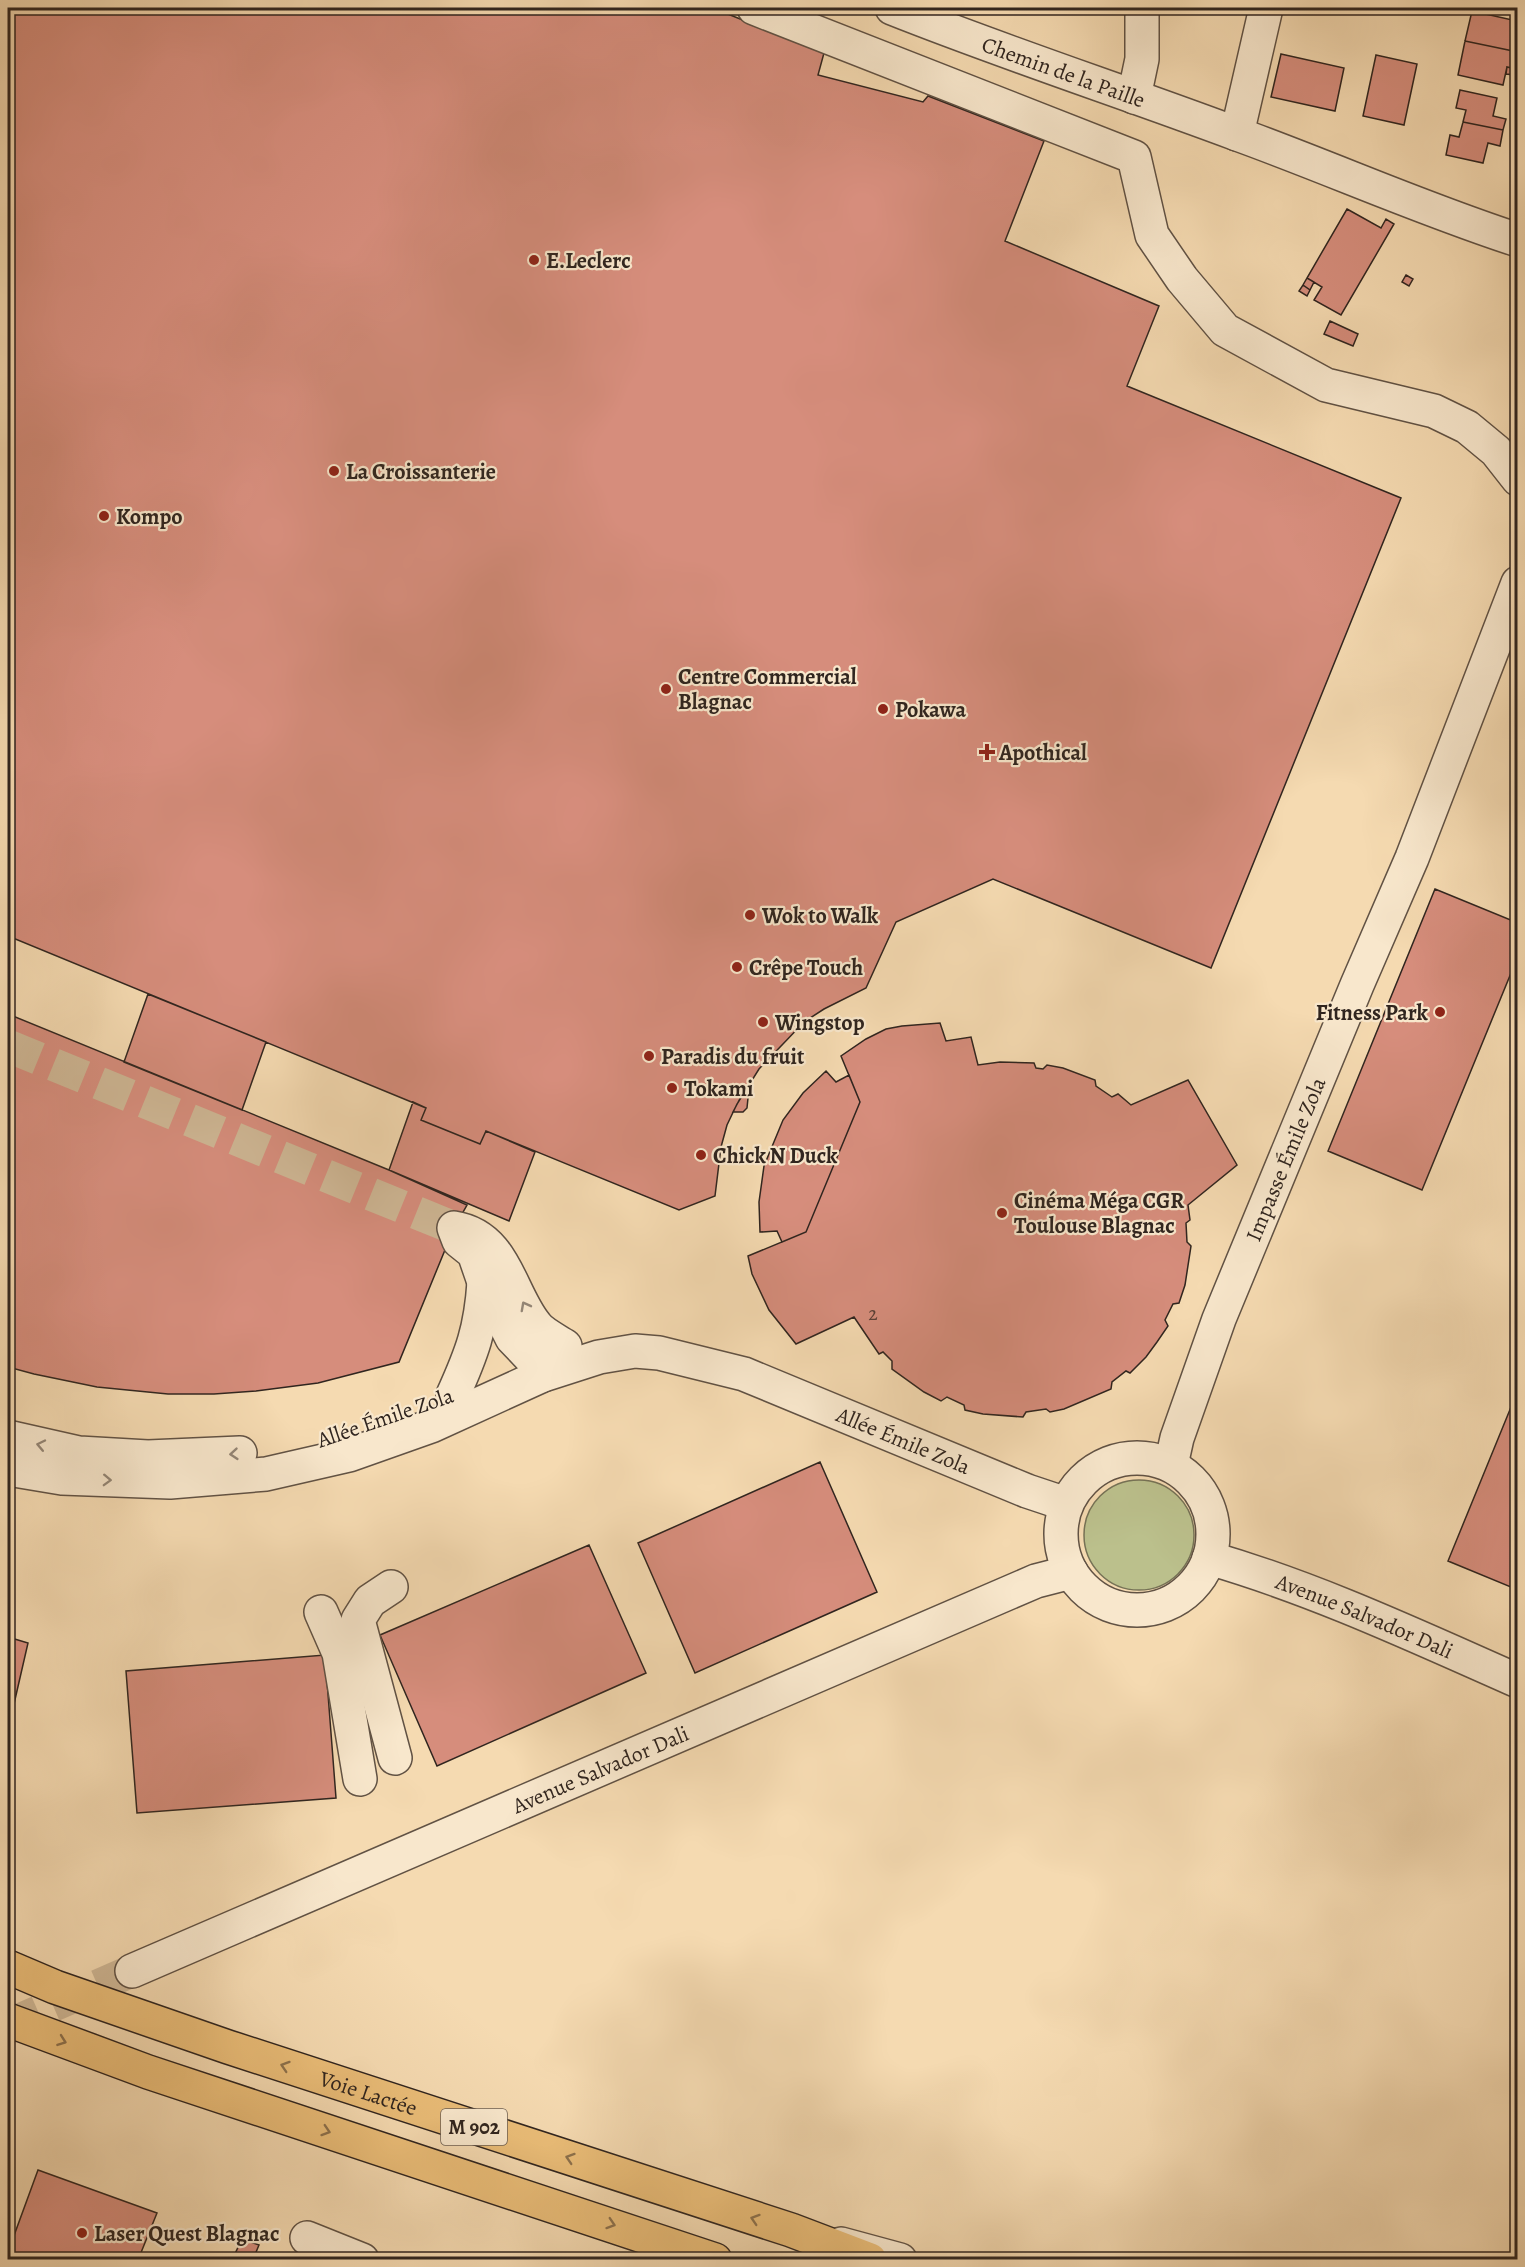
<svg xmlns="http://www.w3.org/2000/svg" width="1525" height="2267" font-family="Alegreya,serif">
  <rect width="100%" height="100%" fill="#f5dab1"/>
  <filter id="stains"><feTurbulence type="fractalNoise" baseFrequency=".00333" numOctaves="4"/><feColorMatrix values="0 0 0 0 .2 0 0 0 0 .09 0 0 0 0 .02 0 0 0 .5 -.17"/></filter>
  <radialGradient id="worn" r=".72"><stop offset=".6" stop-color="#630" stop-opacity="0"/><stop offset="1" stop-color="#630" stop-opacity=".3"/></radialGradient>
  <!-- green -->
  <path fill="#bbc08c" stroke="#767256" stroke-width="1.5" d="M1084 1535a55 55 0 1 1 110 0a55 55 0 1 1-110 0Z"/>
  <!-- building -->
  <path fill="#d68d7c" stroke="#30251f" stroke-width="1.5" d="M 8,8 L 713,8 L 824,53 L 818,75 L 923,102 L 928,96 L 1044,141 L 1005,241 L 1159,306 L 1127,386 L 1401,498 L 1211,968 L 993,879 L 896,922 L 866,988 L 824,1009 L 804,1022 L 759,1069 L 737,1104 L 727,1125 L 721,1147 L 715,1196 L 679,1210 L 486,1131 L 480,1144 L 421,1120 L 426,1108 L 8,936 Z
    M 1008,8 L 1033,8 L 1032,13 Z
    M 1472,11 L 1517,21 L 1513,40 L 1518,41 L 1518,52 L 1465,41 Z
    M 1465,41 L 1518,52 L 1516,69 L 1507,67 L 1503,85 L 1458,75 Z
    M 1281,54 L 1344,68 L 1335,111 L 1271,97 Z
    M 1376,55 L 1417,64 L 1404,125 L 1363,116 Z
    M 1507,67 L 1516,69 L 1515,75 L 1506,74 Z
    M 1460,90 L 1497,98 L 1493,116 L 1506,119 L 1503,130 L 1463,122 L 1466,110 L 1456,108 Z
    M 1463,122 L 1503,130 L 1500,146 L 1488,143 L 1483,163 L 1446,155 L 1450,135 L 1459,137 Z
    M 1347,209 L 1381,228 L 1386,219 L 1394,224 L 1341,315 L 1314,300 L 1322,287 L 1307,278 Z
    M 1406,275 L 1413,279 L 1409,286 L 1402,282 Z
    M 1307,278 L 1314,282 L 1310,290 L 1303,285 Z
    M 1303,285 L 1310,290 L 1307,296 L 1299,291 Z
    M 1330,321 L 1358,334 L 1353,346 L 1324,334 Z
    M 1435,889 L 1518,923 L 1518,956 L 1422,1190 L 1328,1151 Z
    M 148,994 L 266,1042 L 242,1110 L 124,1062 Z
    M 8,1014 L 389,1170 L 467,1205 L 454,1228 L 399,1362 L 318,1383 L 256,1391 L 214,1394 L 168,1394 L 97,1387 L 34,1374 L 8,1367 Z
    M 940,1023 L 946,1041 L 971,1037 L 978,1065 L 1000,1062 L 1034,1063 L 1036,1068 L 1043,1069 L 1047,1065 L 1063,1068 L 1095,1080 L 1096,1086 L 1112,1097 L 1118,1094 L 1131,1105 L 1188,1080 L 1237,1165 L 1188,1205 L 1190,1220 L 1186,1223 L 1187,1242 L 1191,1246 L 1185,1285 L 1179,1303 L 1173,1304 L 1165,1320 L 1168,1326 L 1157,1342 L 1146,1357 L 1130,1373 L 1126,1371 L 1112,1382 L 1111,1389 L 1064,1409 L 1050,1412 L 1046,1409 L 1026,1412 L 1023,1417 L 983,1414 L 965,1410 L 964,1405 L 947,1397 L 941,1401 L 924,1392 L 892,1369 L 892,1361 L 883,1352 L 879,1354 L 854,1317 L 796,1344 L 769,1310 L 752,1274 L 748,1256 L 806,1232 L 860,1102 L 841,1056 L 866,1039 L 886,1029 L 902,1026 Z
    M 826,1071 L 836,1082 L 849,1075 L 860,1102 L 806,1232 L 782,1242 L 777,1231 L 760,1232 L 759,1202 L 764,1166 L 783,1120 L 803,1093 Z
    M 744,1091 L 748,1098 L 747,1108 L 743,1112 L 733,1112 Z
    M 413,1102 L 426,1108 L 421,1120 L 480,1144 L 486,1131 L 535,1152 L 509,1221 L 389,1170 Z
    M 1518,1390 L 1518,1590 L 1448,1561 Z
    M 820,1462 L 877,1592 L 695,1673 L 638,1543 Z
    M 589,1545 L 646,1673 L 437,1766 L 380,1635 Z
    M 8,1637 L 28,1643 L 8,1730 Z
    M 325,1655 L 336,1798 L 137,1813 L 126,1671 Z
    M 38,2170 L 157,2213 L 138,2260 L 8,2260 L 8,2252 Z
    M 242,2239 L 259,2245 L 254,2257 L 260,2260 L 232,2260 Z"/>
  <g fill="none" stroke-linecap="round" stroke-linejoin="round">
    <!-- minor-tunnel -->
    <path stroke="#ceb694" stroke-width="33" stroke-dasharray="33 16" stroke-linecap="butt" d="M 8,1046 L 454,1228
      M 8,2025 L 132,1971"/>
    <defs>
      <g id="minor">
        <path d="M 754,8 L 1134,157 L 1152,235 L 1182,279 L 1225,330 L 1326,385 L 1434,411 L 1467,427 L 1496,451 L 1518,479"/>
        <path id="s1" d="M 892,8 C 1005,53 1122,91 1237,134 C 1331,168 1422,209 1518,240"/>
        <path d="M 1134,97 L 1142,59 L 1142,8"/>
        <path d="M 1237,134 L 1266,8"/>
        <path d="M 543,1375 L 532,1359 L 512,1338 L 484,1282 L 474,1253 L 459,1241 L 454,1228 C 505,1236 509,1291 535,1324 C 541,1333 556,1340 565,1346"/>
        <path d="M 453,1395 C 472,1353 481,1329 484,1282"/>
        <path d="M 8,1437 L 79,1453 L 148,1457 L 240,1453"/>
        <circle cx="1137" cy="1534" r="76"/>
        <path id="s2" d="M 1171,1465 L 1177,1438 L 1219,1319 L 1357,985 L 1412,858 L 1518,583"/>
        <path id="s3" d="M 8,1469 L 62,1478 L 170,1482 L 266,1474 L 349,1455 L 431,1426 L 543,1375 L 599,1357 L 635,1351 L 659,1353 L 744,1374 L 1027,1491 L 1066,1504"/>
        <path id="s4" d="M 1209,1558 C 1316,1589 1416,1636 1518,1681"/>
        <path d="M 391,1587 L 370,1601 L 358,1620 L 395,1758"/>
        <path d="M 321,1612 L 339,1653 L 360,1779"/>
        <path id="s5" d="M 132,1971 L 1036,1581 L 1071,1572"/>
        <path d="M 307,2238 L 362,2260"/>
        <path d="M 841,2244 L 900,2260"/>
      </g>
      <g id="highway">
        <path id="s6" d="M 8,1967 L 55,1987 L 228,2047 L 791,2230 L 870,2260"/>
        <path d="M 8,2020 L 148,2072 L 715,2260"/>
      </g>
    </defs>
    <!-- minor casing -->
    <use href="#minor" stroke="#615244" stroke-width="36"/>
    <!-- highway casing -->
    <use href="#highway" stroke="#30251f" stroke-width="36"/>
    <!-- minor -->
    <use href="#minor" stroke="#f8e7cc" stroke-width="33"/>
    <!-- highway -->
    <use href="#highway" stroke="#eabd78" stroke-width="33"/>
  </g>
  <!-- one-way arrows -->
  <defs><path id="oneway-chevron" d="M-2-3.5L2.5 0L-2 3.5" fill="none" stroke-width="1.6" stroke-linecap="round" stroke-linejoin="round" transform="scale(1.5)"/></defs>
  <g stroke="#948676">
    <use href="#oneway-chevron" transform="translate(525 1306) rotate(-118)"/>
    <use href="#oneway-chevron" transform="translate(41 1445) rotate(-168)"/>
    <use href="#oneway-chevron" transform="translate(234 1454) rotate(175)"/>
    <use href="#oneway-chevron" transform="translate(107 1480) rotate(2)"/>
  </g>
  <g stroke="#8d714c">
    <use href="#oneway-chevron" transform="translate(62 2041) rotate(20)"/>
    <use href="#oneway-chevron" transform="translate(285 2066) rotate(-162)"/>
    <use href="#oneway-chevron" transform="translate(326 2131) rotate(18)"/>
    <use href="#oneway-chevron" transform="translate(570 2158) rotate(-162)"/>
    <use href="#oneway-chevron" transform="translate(755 2219) rotate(-162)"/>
    <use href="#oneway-chevron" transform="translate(611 2224) rotate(18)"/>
  </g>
  <!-- markers -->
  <g fill="#8f2418" stroke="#f8e7cc" stroke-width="2">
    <circle cx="534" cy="260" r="6"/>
    <circle cx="334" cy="471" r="6"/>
    <circle cx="104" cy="516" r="6"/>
    <circle cx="666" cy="689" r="6"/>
    <circle cx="883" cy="709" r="6"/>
    <path d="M984 743h6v6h6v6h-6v6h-6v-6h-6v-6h6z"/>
    <circle cx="750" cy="915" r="6"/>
    <circle cx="737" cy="967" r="6"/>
    <circle cx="1440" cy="1012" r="6"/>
    <circle cx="763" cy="1022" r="6"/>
    <circle cx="649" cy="1056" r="6"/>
    <circle cx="672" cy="1088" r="6"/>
    <circle cx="701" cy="1155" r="6"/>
    <circle cx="1002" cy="1213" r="6"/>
    <circle cx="82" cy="2233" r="6"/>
  </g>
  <g text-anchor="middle" stroke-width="4.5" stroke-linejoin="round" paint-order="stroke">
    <!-- number labels -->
    <g font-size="20" fill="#5a3f36">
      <text x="873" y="1320">2</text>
    </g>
    <!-- shield labels -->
    <rect fill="#f8e7cc" stroke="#6c5f53" stroke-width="1.5" x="441" y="2109" width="66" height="36" rx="4.5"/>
    <g font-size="21" font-weight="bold" fill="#30251f">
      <text x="474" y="2134">M 902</text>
    </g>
    <!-- street labels -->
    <g font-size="22" fill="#30251f" stroke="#f8e7cc">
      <text dy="8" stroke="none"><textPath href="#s1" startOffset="183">Chemin de la Paille</textPath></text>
      <text dy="8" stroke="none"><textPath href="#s2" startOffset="327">Impasse Émile Zola</textPath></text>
      <text transform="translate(385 1417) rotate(-19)" y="8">Allée Émile Zola</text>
      <text dy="8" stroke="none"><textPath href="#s3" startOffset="934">Allée Émile Zola</textPath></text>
      <text dy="8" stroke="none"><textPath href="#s4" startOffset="166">Avenue Salvador Dali</textPath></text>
      <text dy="8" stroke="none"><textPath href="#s5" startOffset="510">Avenue Salvador Dali</textPath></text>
      <text dy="8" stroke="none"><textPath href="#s6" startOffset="382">Voie Lactée</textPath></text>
    </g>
    <!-- poi labels -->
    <g font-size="22" font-weight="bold" fill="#30251f" stroke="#f8e7cc" text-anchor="start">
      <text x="546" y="268">E.Leclerc</text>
      <text x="346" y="479">La Croissanterie</text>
      <text x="116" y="524">Kompo</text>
      <text x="678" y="684">Centre Commercial<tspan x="678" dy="25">Blagnac</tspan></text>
      <text x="895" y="717">Pokawa</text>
      <text x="999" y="760">Apothical</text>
      <text x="762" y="923">Wok to Walk</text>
      <text x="749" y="975">Crêpe Touch</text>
      <text x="1428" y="1020" text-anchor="end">Fitness Park</text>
      <text x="775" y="1030">Wingstop</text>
      <text x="661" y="1064">Paradis du fruit</text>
      <text x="684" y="1096">Tokami</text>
      <text x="713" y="1163">Chick N Duck</text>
      <text x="1014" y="1208">Cinéma Méga CGR<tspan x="1014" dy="25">Toulouse Blagnac</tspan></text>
      <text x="94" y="2241">Laser Quest Blagnac</text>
    </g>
  </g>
  <!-- margin -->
  <rect width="1525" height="2267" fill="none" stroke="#f5dab1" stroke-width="30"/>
  <rect x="9" y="9" width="1507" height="2249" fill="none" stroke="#30251f" stroke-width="3"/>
  <rect x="15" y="15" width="1495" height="2237" fill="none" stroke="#30251f" stroke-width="1.5"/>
  <rect width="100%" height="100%" filter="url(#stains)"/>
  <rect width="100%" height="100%" fill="url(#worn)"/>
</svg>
